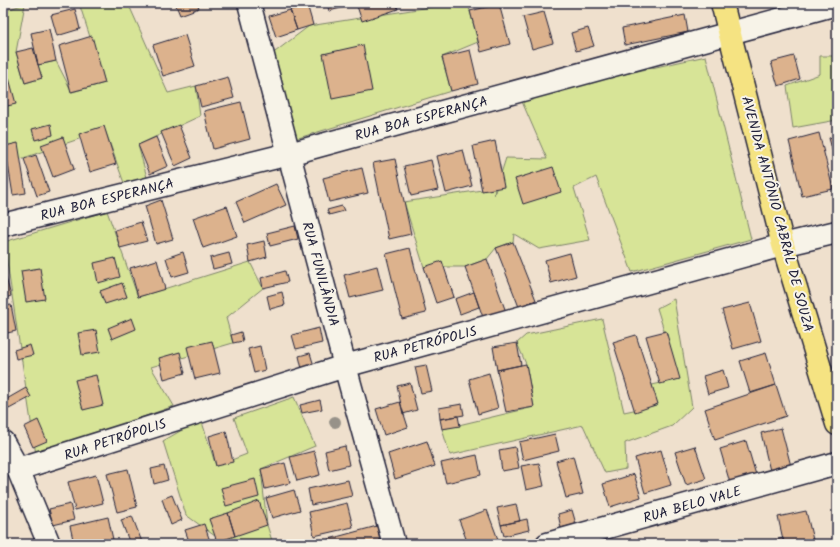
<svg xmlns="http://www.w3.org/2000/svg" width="840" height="547" font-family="Kalam,sans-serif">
  <rect width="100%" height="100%" fill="#efe0cd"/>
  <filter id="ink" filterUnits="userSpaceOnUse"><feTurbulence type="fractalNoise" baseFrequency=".025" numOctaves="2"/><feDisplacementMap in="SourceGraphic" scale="8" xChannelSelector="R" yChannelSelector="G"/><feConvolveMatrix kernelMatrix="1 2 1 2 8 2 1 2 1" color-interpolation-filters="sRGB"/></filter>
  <g filter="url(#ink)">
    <!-- green -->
    <path fill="#d7e497" stroke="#7c8369" d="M 79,3 L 128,3 L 168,93 L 196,86 L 200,116 L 138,145 L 148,181 L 124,183 L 105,130 L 3,165 L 3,11 L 25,4 L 16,52 L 25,83 L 42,78 L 38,65 L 56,61 L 72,92 L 105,83 Z
      M 456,3 L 468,3 L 478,42 L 442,57 L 451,91 L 292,140 L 271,55 L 309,26 Z
      M 706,56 L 751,239 L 632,272 L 596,177 L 574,188 L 590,240 L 539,249 L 514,234 L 513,242 L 496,248 L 487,259 L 465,267 L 424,267 L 404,202 L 495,188 L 494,195 L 506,158 L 547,159 L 520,97 Z
      M 820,56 L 837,56 L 837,120 L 793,128 L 787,86 L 820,74 Z
      M 107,211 L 138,297 L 250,262 L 263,288 L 226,318 L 233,343 L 151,367 L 174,406 L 36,455 L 4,242 Z
      M 674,299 L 692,407 L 672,426 L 625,443 L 626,469 L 605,473 L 583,425 L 450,455 L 442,429 L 534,407 L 526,364 L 517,343 L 526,335 L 602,319 L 624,412 L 657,405 L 652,385 L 679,379 L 657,308 Z
      M 294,397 L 315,446 L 261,469 L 267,525 L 273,544 L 226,544 L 186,515 L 163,441 L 201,419 L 216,466 L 247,454 L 234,418 Z"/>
    <!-- building -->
    <path fill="#dcb28d" stroke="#22223b" d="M 175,3 L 197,3 L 199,8 L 180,15 Z
      M 327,3 L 344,3 L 345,7 L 329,11 Z
      M 356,3 L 396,3 L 398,9 L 362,21 Z
      M 307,4 L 313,25 L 297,30 L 290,10 Z
      M 499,4 L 510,44 L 481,52 L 470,11 Z
      M 75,9 L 80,29 L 57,36 L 51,15 Z
      M 290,10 L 297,30 L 276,37 L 269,16 Z
      M 544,12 L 553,43 L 532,49 L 523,17 Z
      M 685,15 L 688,32 L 625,45 L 622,28 Z
      M 588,28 L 594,46 L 576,51 L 571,33 Z
      M 49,29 L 56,61 L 38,65 L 31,33 Z
      M 185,35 L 195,66 L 163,76 L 153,45 Z
      M 92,36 L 105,83 L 71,92 L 59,46 Z
      M 363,45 L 372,91 L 332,99 L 323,54 Z
      M 33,48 L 42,78 L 25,83 L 16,52 Z
      M 470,50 L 478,84 L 451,91 L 442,57 Z
      M 794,56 L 800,79 L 778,86 L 771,62 Z
      M 228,77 L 234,98 L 201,107 L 196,86 Z
      M 9,78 L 16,104 L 3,107 L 3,80 Z
      M 241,102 L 250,139 L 213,149 L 204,111 Z
      M 51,124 L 53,135 L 35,140 L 32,129 Z
      M 179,125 L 192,158 L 175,166 L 161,132 Z
      M 104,126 L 116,164 L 90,172 L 79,134 Z
      M 819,133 L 833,189 L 802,196 L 789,141 Z
      M 837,136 L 837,168 L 829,138 Z
      M 63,137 L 74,169 L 53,177 L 41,145 Z
      M 156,137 L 168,166 L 150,174 L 138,145 Z
      M 495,141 L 504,187 L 482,191 L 473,146 Z
      M 18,143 L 26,193 L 13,195 L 5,146 Z
      M 463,150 L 472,186 L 446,193 L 437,156 Z
      M 36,155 L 49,192 L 37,196 L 24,159 Z
      M 395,159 L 411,234 L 389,239 L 373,163 Z
      M 431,160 L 438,190 L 411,196 L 404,166 Z
      M 553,167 L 561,192 L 523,204 L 515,179 Z
      M 362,168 L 368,193 L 329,202 L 323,178 Z
      M 276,184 L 286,205 L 245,223 L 236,202 Z
      M 161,200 L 173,239 L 156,244 L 145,206 Z
      M 227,206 L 237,236 L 203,248 L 193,218 Z
      M 342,206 L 344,211 L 329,215 L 327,210 Z
      M 141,222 L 147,241 L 120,248 L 115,230 Z
      M 295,226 L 298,239 L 270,246 L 267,233 Z
      M 264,241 L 267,257 L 250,262 L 247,245 Z
      M 513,242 L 536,300 L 519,307 L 496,248 Z
      M 410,248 L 426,313 L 402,319 L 386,254 Z
      M 183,252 L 189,272 L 172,277 L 166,258 Z
      M 229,253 L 232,264 L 213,269 L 210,258 Z
      M 570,253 L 576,276 L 551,283 L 545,260 Z
      M 115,258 L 120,277 L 98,283 L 94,263 Z
      M 487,259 L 506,312 L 484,320 L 465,267 Z
      M 157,260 L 165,289 L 138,297 L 130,268 Z
      M 442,261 L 454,297 L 436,303 L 424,267 Z
      M 377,266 L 383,290 L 350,298 L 344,275 Z
      M 3,267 L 11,296 L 3,299 Z
      M 40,268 L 45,299 L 26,302 L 21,271 Z
      M 285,271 L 288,282 L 263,288 L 261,278 Z
      M 122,283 L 127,297 L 105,304 L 100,291 Z
      M 282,292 L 285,305 L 270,309 L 267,296 Z
      M 474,292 L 479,307 L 460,314 L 455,299 Z
      M 750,303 L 761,341 L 733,349 L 722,310 Z
      M 11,305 L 16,331 L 3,334 L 3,306 Z
      M 132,318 L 136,329 L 112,339 L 108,328 Z
      M 319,328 L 322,343 L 296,349 L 292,335 Z
      M 96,330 L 100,352 L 82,355 L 78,333 Z
      M 666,331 L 680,379 L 660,384 L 646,336 Z
      M 241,332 L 243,341 L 233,343 L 231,335 Z
      M 636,335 L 658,404 L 635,412 L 613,342 Z
      M 212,341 L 220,373 L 195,379 L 187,347 Z
      M 517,343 L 521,365 L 497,370 L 493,347 Z
      M 30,345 L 33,355 L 16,359 L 14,350 Z
      M 260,346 L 265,370 L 254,373 L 248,349 Z
      M 180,352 L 185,373 L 164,379 L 159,358 Z
      M 310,353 L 314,366 L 302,369 L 299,356 Z
      M 766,353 L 776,385 L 750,393 L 740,361 Z
      M 526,364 L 534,407 L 506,412 L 497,370 Z
      M 426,365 L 432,391 L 421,393 L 415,367 Z
      M 723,370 L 728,388 L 708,394 L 703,376 Z
      M 489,373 L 498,408 L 478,414 L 469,379 Z
      M 96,375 L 103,405 L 83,410 L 75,380 Z
      M 410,383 L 417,410 L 403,414 L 397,386 Z
      M 776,385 L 786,416 L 715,440 L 705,409 Z
      M 26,388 L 31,397 L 9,409 L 5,400 Z
      M 320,400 L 322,409 L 302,413 L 300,405 Z
      M 400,402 L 408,427 L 384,435 L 376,409 Z
      M 462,404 L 464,415 L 440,419 L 439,408 Z
      M 458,416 L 460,426 L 442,429 L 440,419 Z
      M 38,420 L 47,441 L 33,447 L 24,427 Z
      M 781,428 L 792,470 L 771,475 L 761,433 Z
      M 226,431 L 233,462 L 216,466 L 209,436 Z
      M 555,434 L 559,451 L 523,460 L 519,442 Z
      M 427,441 L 435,466 L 395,479 L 388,454 Z
      M 746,441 L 756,475 L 730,483 L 720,449 Z
      M 345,446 L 349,465 L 329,470 L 325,451 Z
      M 695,446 L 706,479 L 686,485 L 675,452 Z
      M 515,447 L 519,468 L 502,471 L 499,450 Z
      M 661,450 L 671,485 L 645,493 L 635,458 Z
      M 314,451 L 320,475 L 297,481 L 290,457 Z
      M 477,455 L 481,475 L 446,483 L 441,463 Z
      M 573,456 L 583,494 L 566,498 L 556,461 Z
      M 285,463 L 290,483 L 265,489 L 261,469 Z
      M 539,463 L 544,486 L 526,490 L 521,466 Z
      M 164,466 L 168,480 L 154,484 L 151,469 Z
      M 128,469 L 137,507 L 117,512 L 107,474 Z
      M 634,474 L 641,497 L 610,507 L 603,484 Z
      M 96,475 L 103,503 L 75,510 L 68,482 Z
      M 255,479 L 259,497 L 226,506 L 221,488 Z
      M 348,480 L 352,496 L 311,505 L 308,489 Z
      M 294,490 L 300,510 L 272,518 L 266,498 Z
      M 172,495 L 182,520 L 171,525 L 162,499 Z
      M 259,501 L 267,525 L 235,536 L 228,513 Z
      M 347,503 L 353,527 L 314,536 L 309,512 Z
      M 70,504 L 74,520 L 53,525 L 49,509 Z
      M 516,504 L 520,521 L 501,525 L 497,508 Z
      M 487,510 L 499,542 L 494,544 L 468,544 L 459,520 Z
      M 572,510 L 576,524 L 561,528 L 558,514 Z
      M 806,511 L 814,544 L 784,544 L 778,517 Z
      M 228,513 L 235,536 L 217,542 L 209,519 Z
      M 132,516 L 142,542 L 136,544 L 130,544 L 121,520 Z
      M 108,517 L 114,544 L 74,544 L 70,526 Z
      M 527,519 L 529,530 L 504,536 L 501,525 Z
      M 204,524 L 211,544 L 190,544 L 185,530 Z
      M 377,526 L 381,544 L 330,544 L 329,539 Z
      M 783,538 L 784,544 L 768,544 L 768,542 Z"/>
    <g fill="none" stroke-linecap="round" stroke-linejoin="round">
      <defs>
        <path id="minor" d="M 249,3 L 345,366 L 394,544
          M 3,225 L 289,154 L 730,33 L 837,4
          M 3,442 L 18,469 L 49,544
          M 18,469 L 345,366 L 783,245 L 837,232
          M 547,544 L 837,463"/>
        <path id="major" d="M 722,3 L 783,245 L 837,424"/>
      </defs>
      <!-- minor casing -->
      <use href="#minor" stroke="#22223b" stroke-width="25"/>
      <!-- major casing -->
      <use href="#major" stroke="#22223b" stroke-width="25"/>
      <!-- minor -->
      <use href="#minor" stroke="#f7f3e8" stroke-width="22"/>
      <!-- major -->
      <use href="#major" stroke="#f5e382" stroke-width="22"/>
    </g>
    <!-- trees -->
    <circle fill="#979289" cx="335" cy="422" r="6"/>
  </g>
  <g text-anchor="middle" stroke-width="4" stroke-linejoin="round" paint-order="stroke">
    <!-- street labels -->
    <g font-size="14" fill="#22223b" stroke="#f7f3e8">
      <text transform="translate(421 118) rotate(-15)" y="5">RUA BOA ESPERANÇA</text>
      <text transform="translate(107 199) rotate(-14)" y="5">RUA BOA ESPERANÇA</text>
      <text transform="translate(778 214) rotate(75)" y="5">AVENIDA ANTÔNIO CABRAL DE SOUZA</text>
      <text transform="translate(321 274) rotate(75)" y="5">RUA FUNILÂNDIA</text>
      <text transform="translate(425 344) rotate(-15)" y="5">RUA PETRÓPOLIS</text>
      <text transform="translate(115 439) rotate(-18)" y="5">RUA PETRÓPOLIS</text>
      <text transform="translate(692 504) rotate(-16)" y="5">RUA BELO VALE</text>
    </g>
  </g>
  <!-- margin -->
  <rect width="840" height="547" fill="none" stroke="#f7f3e8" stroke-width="16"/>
  <rect x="8" y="8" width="824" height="531" fill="none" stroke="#22223b" stroke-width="1.5" filter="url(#ink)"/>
</svg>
